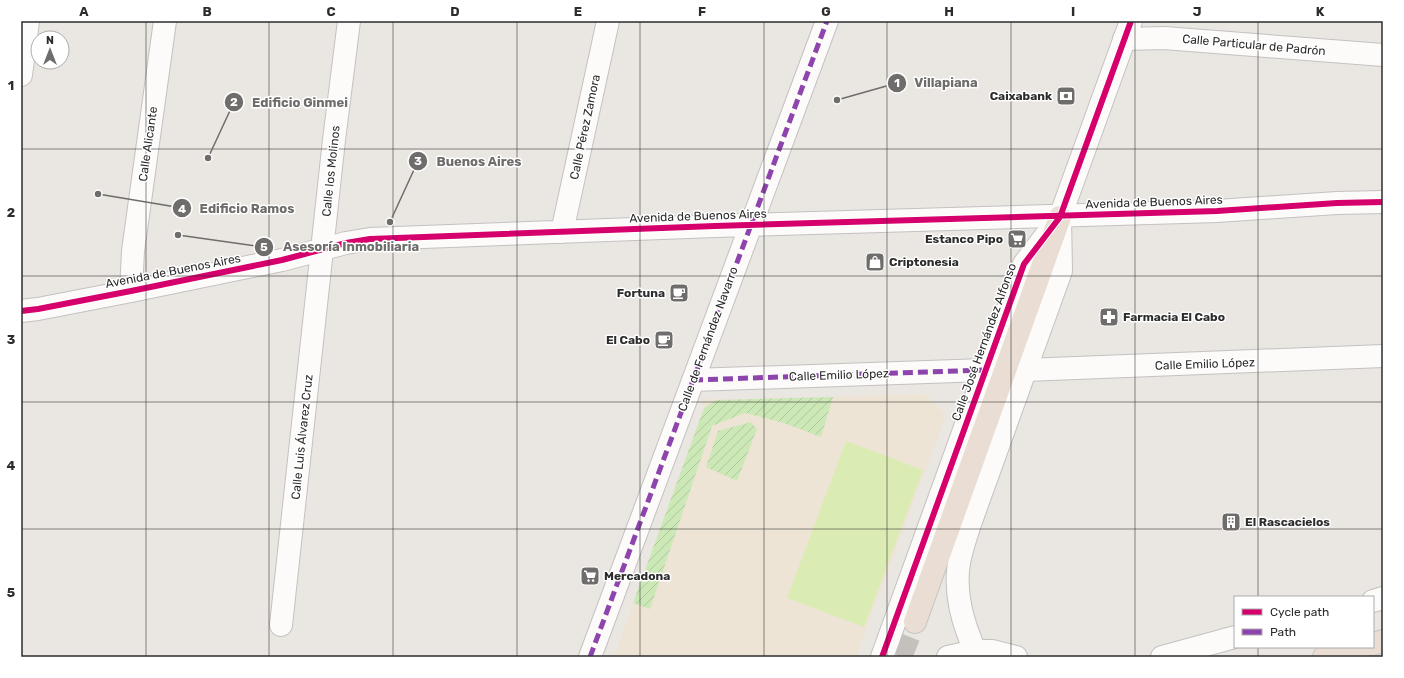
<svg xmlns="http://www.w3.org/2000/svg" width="1404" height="678" font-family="Rubik,sans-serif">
  <defs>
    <pattern id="garden-furrows" width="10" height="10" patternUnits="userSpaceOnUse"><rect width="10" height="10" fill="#cde8b7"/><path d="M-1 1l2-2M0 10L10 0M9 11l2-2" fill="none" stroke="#b0c79e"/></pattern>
  </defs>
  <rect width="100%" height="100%" fill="#eae6e1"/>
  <!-- education -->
  <path fill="#eee4d5" d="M 926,394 L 946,415 L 856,657 L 614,657 L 704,408 L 702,401 L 710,397 L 716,400 Z"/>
  <!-- garden -->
  <path fill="url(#garden-furrows)" d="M 833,397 L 821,437 L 784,423 L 745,413 L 712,426 L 650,609 L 633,603 L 704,408 L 716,400 Z
    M 751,422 L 757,429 L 737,481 L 706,467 L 718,431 Z"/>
  <!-- pitch -->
  <path fill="#daecb4" d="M 846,441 L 923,470 L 864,627 L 787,598 Z"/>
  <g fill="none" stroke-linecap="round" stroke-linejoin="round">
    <!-- highway-tunnel -->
    <path stroke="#c4c1bd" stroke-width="22" stroke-dasharray="22 11" stroke-linecap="butt" d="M 901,657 L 915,622"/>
    <defs>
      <path id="street" d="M 1124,39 L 1164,38 L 1383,55
        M 21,75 L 28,21
        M 562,232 L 608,21
        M 131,291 L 133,251 L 165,21
        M 21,311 L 38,309 L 131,291 L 282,260 L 346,243 L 370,239 L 715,226 L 1217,211 L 1337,203 L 1383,202
        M 1026,370 L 1383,356
        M 693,380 L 985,370
        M 281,625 L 334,140 L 349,21
        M 590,657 L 827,21"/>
      <path id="secondary" d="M 1373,601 L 1383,598
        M 975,651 C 963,623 954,594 959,563 C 961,550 966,537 970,524 L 1061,271 L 1060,218
        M 882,657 L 1024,264 L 1060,217 L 1131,21
        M 948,657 L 975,651 L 992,651 L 1016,657
        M 1162,657 L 1235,637"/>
      <path id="highway" d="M 915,622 L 1060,217
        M 1373,644 L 1383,641
        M 1324,657 L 1362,647"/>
    </defs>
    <!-- street casing -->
    <use href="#street" stroke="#c3c2c2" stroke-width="24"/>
    <!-- secondary casing -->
    <use href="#secondary" stroke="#c3c2c2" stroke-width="24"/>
    <!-- highway casing -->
    <use href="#highway" stroke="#c6c4c2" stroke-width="24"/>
    <!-- street -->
    <use href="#street" stroke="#fcfbfa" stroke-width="22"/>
    <!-- secondary -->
    <use href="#secondary" stroke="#fcfbfa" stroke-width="22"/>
    <!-- highway -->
    <use href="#highway" stroke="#e9ddd4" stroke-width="22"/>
    <!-- quiet -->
    <path stroke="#8e44ad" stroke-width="5" stroke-dasharray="10 5" stroke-linecap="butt" d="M 693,380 L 985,370
      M 590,657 L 827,21"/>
    <defs>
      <path id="cycleway" d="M 21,311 L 38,309 L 131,291 L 282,260 L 346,243 L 370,239 L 715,226 L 1217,211 L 1337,203 L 1383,202
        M 882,657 L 1024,264 L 1060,217 L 1131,21"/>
    </defs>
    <!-- cycleway casing -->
    <use href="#cycleway" stroke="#fff" stroke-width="8"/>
    <!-- cycleway -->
    <use href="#cycleway" stroke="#d6006c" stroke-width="6"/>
  </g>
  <!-- grid -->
  <path fill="none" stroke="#2c2c2c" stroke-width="1" stroke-opacity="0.55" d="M 146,21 L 146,657M 269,21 L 269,657M 393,21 L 393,657M 517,21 L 517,657M 640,21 L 640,657M 764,21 L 764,657M 887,21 L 887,657M 1011,21 L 1011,657M 1135,21 L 1135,657M 1258,21 L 1258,597M 21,149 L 1383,149M 21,276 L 1383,276M 21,402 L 1383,402M 21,529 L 1383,529M 1258,647 L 1258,657"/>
  <!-- icons -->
  <defs>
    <symbol id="bank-square" viewBox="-11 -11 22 22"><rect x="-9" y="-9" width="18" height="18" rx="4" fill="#6e6d6b" stroke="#fff"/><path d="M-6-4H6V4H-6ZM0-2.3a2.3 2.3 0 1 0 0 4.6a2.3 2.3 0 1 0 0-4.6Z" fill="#fff"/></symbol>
    <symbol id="supermarket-square" viewBox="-11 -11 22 22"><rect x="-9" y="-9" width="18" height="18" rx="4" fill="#6e6d6b" stroke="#fff"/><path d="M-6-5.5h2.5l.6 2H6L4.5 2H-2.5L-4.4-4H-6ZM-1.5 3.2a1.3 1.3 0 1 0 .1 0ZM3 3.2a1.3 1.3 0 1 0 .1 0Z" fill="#fff"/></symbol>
    <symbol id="shop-square" viewBox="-11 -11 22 22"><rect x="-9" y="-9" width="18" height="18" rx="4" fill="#6e6d6b" stroke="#fff"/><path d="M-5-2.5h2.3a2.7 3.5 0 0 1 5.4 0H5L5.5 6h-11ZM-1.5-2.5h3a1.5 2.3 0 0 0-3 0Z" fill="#fff"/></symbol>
    <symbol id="cafe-square" viewBox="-11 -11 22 22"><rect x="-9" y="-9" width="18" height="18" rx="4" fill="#6e6d6b" stroke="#fff"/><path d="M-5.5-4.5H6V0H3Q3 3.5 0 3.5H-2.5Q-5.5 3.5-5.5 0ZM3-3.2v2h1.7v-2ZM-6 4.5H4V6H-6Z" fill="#fff"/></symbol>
    <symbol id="pharmacy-square" viewBox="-11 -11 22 22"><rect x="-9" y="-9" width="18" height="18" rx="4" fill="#6e6d6b" stroke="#fff"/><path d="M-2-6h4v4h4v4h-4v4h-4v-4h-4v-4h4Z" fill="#fff"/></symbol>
    <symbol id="building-square" viewBox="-11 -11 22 22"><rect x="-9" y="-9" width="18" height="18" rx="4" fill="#6e6d6b" stroke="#fff"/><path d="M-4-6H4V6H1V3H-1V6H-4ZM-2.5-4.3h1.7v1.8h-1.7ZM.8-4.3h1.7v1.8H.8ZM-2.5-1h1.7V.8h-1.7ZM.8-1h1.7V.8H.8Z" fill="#fff"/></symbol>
  </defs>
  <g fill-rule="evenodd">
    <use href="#bank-square" x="1055" y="85" width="22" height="22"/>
    <use href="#supermarket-square" x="1006" y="228" width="22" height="22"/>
    <use href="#shop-square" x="864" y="251" width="22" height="22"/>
    <use href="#cafe-square" x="668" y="282" width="22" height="22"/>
    <use href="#pharmacy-square" x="1098" y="306" width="22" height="22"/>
    <use href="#cafe-square" x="653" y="329" width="22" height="22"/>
    <use href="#building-square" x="1220" y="511" width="22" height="22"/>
    <use href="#supermarket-square" x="579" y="565" width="22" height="22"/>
  </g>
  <g text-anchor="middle" stroke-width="3" stroke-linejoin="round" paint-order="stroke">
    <!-- street labels -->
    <g font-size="12" fill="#2c2c2c" stroke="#fff">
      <text transform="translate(1254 45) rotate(5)" y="4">Calle Particular de Padrón</text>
      <text transform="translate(585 127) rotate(-78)" y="4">Calle Pérez Zamora</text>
      <text transform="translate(148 144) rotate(-82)" y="4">Calle Alicante</text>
      <text transform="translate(331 171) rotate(-84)" y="4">Calle los Molinos</text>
      <text transform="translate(1154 202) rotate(-2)" y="4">Avenida de Buenos Aires</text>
      <text transform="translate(698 216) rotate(-2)" y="4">Avenida de Buenos Aires</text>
      <text transform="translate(173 271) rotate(-11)" y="4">Avenida de Buenos Aires</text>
      <text transform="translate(708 339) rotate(-70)" y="4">Calle de Fernández Navarro</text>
      <text transform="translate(984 342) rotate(-70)" y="4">Calle José Hernández Alfonso</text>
      <text transform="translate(1205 364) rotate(-2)" y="4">Calle Emilio López</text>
      <text transform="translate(839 375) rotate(-2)" y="4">Calle Emilio López</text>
      <text transform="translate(302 437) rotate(-84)" y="4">Calle Luis Álvarez Cruz</text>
    </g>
    <!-- poi labels -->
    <g font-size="12" font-weight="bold" fill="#2c2c2c" stroke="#fff" text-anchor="end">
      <text x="1052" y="100">Caixabank</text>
      <text x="1003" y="243">Estanco Pipo</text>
      <text x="889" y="266" text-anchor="start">Criptonesia</text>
      <text x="665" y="297">Fortuna</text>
      <text x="1123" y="321" text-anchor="start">Farmacia El Cabo</text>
      <text x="650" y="344">El Cabo</text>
      <text x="1245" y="526" text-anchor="start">El Rascacielos</text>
      <text x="604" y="580" text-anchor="start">Mercadona</text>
    </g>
  </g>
  <!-- callouts -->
  <path fill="none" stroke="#6e6d6b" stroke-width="1.5" d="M837 100L897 83M208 158L234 102M390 222L418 161M98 194L182 208M178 235L264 247"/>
  <g fill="#6e6d6b" stroke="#fff" stroke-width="1.5">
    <circle cx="837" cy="100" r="4"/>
    <circle cx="208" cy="158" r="4"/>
    <circle cx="390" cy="222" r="4"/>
    <circle cx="98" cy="194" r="4"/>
    <circle cx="178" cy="235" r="4"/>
    <circle cx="897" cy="83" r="10"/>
    <circle cx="234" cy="102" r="10"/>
    <circle cx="418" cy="161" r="10"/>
    <circle cx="182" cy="208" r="10"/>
    <circle cx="264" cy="247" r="10"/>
  </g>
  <g font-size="12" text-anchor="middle" font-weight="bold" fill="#fff">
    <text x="897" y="87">1</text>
    <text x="234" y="106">2</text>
    <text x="418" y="165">3</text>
    <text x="182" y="213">4</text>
    <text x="264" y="251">5</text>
  </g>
  <g font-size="13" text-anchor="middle" font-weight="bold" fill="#6e6d6b" stroke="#fff" stroke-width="3" stroke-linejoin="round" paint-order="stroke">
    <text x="946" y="87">Villapiana</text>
    <text x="300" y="107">Edificio Ginmei</text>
    <text x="479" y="166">Buenos Aires</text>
    <text x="247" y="213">Edificio Ramos</text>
    <text x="351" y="251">Asesoría Inmobiliaria</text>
  </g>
  <!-- border -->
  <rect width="1404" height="678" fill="none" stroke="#ffffff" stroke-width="44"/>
  <!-- legend -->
  <rect x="1234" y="596" width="140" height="52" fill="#ffffff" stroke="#ababab"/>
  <rect x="1242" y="609" width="20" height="6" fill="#d6006c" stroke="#ababab"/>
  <text x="1270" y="616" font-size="12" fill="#2c2c2c">Cycle path</text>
  <rect x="1242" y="629" width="20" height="6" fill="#8e44ad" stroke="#ababab"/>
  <text x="1270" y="636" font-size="12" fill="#2c2c2c">Path</text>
  <!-- north arrow -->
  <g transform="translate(50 50)"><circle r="19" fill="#ffffff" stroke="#ababab"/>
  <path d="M0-3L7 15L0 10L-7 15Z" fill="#6e6d6b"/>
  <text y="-6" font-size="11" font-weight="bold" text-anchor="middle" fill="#2c2c2c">N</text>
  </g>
  <rect x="22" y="22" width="1360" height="634" fill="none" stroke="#2c2c2c" stroke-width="1.5"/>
  <g font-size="13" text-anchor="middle" font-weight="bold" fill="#2c2c2c">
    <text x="84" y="16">A</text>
    <text x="207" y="16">B</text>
    <text x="331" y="16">C</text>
    <text x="455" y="16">D</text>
    <text x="578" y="16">E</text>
    <text x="702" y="16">F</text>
    <text x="826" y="16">G</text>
    <text x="949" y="16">H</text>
    <text x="1073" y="16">I</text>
    <text x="1197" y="16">J</text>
    <text x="1320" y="16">K</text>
    <text x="11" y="90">1</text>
    <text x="11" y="217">2</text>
    <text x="11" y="344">3</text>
    <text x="11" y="470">4</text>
    <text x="11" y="597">5</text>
  </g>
</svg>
